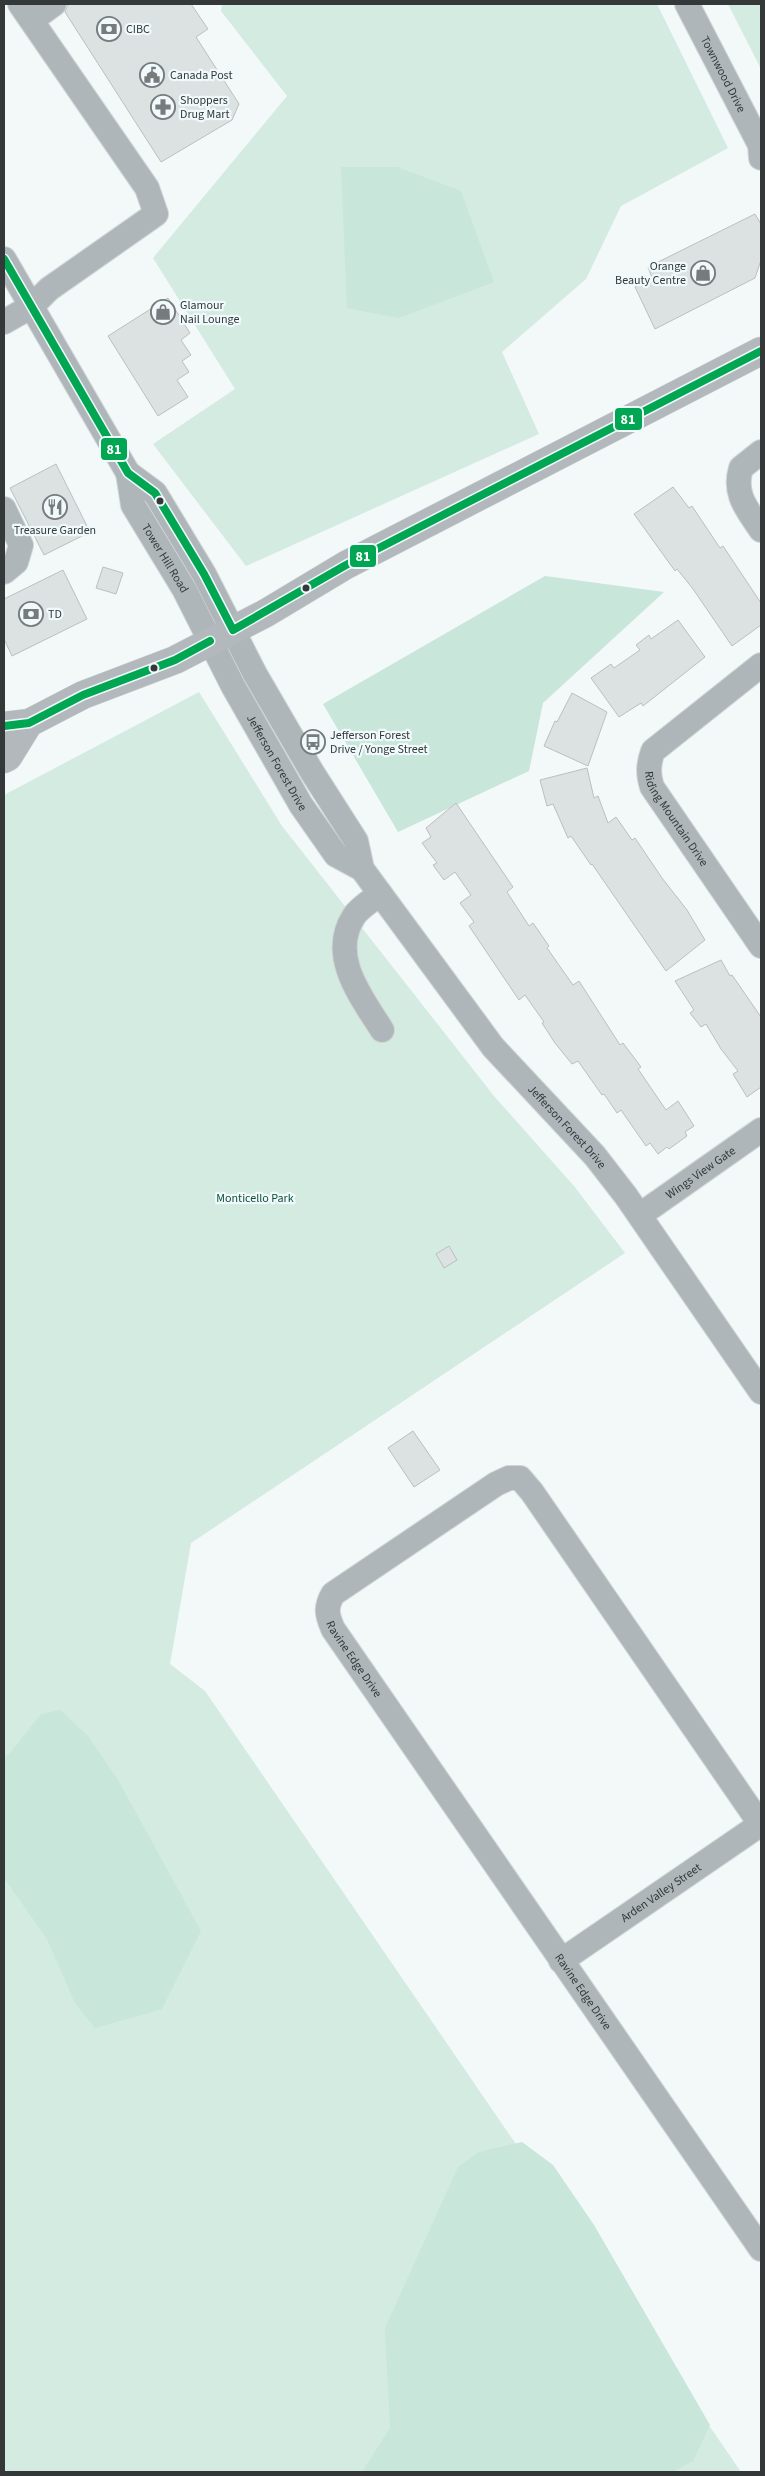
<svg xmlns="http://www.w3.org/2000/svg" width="765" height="2476" font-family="'Source Sans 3',sans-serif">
  <rect width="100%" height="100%" fill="#f3f8f9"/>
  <!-- green -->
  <path fill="#d3ebe1" d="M 222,4 L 657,4 L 728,148 L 621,206 L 586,279 L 502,352 L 539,434 L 246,566 L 153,444 L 235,389 L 153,258 L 287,96 L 221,11 Z
    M 728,4 L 761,4 L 761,69 Z
    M 199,692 L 282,826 L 494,1096 L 574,1186 L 625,1253 L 191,1543 L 170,1664 L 205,1691 L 741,2472 L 4,2472 L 4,795 Z"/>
  <!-- forest -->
  <path fill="#c8e6d9" d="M 341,167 L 397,167 L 461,191 L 494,282 L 399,318 L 347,308 Z
    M 545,576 L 664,592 L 543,703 L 529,771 L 398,832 L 323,704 Z
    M 60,1710 L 88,1736 L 118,1780 L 201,1931 L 162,2009 L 95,2028 L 75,2003 L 47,1939 L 4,1878 L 4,1757 L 10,1753 L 41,1714 Z
    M 522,2142 L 553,2165 L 594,2225 L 710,2425 L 693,2461 L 673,2472 L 362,2472 L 390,2428 L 385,2328 L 458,2167 L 479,2152 Z"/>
  <!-- building -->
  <path fill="#dce1e1" stroke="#bbbfbf" d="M 68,4 L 191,4 L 208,29 L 196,37 L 239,104 L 232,120 L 161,162 L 65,12 Z
    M 755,214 L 761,224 L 761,260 L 755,278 L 655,329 L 635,287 L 652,278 L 648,267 Z
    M 168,298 L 190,333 L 181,340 L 191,355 L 182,361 L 189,372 L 177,380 L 188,397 L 158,416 L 108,336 Z
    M 56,464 L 90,532 L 44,555 L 10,488 Z
    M 673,487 L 689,508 L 692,506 L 720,548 L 723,546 L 761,603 L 761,625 L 732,646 L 693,589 L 677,569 L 675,571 L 634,514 Z
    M 103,567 L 123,573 L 116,594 L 96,588 Z
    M 63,570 L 87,619 L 12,656 L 4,639 L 4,599 Z
    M 678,620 L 705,657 L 643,706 L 641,703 L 619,717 L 591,678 L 611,664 L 614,668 L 640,650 L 636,645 L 649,635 L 651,639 Z
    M 572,693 L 607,712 L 588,766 L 544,746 L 555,721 L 557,722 Z
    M 587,768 L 594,798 L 598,796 L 608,823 L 616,817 L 632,840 L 635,838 L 662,878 L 687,910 L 705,940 L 666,971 L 592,864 L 591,865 L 571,836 L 568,838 L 553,804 L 547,806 L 540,780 Z
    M 456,803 L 513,887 L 507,892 L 529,926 L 533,923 L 549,946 L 547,948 L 573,985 L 579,981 L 620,1045 L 623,1043 L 641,1067 L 638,1069 L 666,1110 L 678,1101 L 694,1126 L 685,1132 L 687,1136 L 669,1149 L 667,1147 L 658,1154 L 650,1143 L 646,1146 L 621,1110 L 617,1113 L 604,1094 L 602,1095 L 578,1061 L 572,1064 L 555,1043 L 542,1023 L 544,1022 L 525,995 L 519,1000 L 469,926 L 474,922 L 460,903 L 471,895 L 455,872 L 444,880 L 433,865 L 437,863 L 422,843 L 431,837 L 426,828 Z
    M 721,960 L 730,976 L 732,975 L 761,1017 L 761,1087 L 747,1097 L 733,1074 L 738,1071 L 721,1049 L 706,1024 L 701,1027 L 690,1013 L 694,1010 L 675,981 Z
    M 449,1246 L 457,1260 L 444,1268 L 436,1254 Z
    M 413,1431 L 440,1470 L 414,1487 L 388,1448 Z"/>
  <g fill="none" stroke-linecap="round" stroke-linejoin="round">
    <defs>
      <g id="minor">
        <path id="s1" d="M 687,4 L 760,145 L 761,158"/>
        <path d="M 32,20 L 54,4"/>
        <path id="s2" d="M 4,259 L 128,473 L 133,505 L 184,589 L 233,686 L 301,805 L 336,855 L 362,869 L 493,1047 L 595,1156 L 626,1196 L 761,1392"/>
        <path d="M 4,322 L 32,306 L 49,289 L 156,214 L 147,188 L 20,4"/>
        <path d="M 761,452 L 741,468 C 733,494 747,509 761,530"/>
        <path d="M 128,473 L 155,493 L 204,574 L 255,674 L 312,772 L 356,841 L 362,869"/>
        <path d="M 4,509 L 21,545 L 16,562 L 4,572"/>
        <path id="s3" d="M 761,665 L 653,751 C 648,765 648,774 652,787 L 761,946"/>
        <path d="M 380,894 C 372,900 359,908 354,916 C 328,956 362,998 382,1030"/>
        <path id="s4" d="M 640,1215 L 761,1130"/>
        <path id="s5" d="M 761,1825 L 532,1492 L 520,1478 L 509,1478 L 496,1484 L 333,1594 C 325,1608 327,1615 333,1629 L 761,2249"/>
        <path id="s6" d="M 561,1961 L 761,1824"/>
      </g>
      <path id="major" d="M 4,726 L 29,723 L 83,695 L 175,660 L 266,613 L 346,565 L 761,351
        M 4,759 L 8,757 L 29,723"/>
    </defs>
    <!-- minor casing -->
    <use href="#minor" stroke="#d1d5d6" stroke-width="26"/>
    <!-- major casing -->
    <use href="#major" stroke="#d1d5d6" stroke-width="29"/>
    <!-- minor -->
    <use href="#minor" stroke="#afb6b9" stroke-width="24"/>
    <!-- major -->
    <use href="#major" stroke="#b2b8bc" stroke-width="28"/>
    <defs>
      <path id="bus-1" d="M 4,259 L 128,473 L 155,493 L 204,574 L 233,630
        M 233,630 L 346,565 L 761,351
        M 4,726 L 29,723 L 83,695 L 175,660 L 210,641"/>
    </defs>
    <!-- bus-1 casing -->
    <use href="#bus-1" stroke="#f0fafc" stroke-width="11"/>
    <!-- bus-1 -->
    <use href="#bus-1" stroke="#00a651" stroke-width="8"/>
  </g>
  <!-- icons -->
  <defs>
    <symbol id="bank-ring" viewBox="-11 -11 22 22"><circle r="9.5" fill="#f0fafc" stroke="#777b7c" stroke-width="1.5"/><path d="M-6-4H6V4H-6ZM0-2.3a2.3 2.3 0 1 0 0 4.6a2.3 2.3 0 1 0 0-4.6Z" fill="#777b7c"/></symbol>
    <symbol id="civic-ring" viewBox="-11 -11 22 22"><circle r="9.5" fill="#f0fafc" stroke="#777b7c" stroke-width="1.5"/><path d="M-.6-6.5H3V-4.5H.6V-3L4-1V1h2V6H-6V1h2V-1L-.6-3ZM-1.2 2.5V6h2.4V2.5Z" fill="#777b7c"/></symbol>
    <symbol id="pharmacy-ring" viewBox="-11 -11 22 22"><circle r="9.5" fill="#f0fafc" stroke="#777b7c" stroke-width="1.5"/><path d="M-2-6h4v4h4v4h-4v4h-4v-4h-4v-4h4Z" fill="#777b7c"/></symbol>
    <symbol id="shop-ring" viewBox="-11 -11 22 22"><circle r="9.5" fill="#f0fafc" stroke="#777b7c" stroke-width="1.5"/><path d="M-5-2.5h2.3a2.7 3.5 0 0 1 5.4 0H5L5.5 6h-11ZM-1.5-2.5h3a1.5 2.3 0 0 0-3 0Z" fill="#777b7c"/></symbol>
    <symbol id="restaurant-ring" viewBox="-11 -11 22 22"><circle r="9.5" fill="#f0fafc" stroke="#777b7c" stroke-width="1.5"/><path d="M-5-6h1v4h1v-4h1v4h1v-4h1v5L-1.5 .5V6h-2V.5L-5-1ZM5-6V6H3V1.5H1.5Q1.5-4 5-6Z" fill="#777b7c"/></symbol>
    <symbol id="bus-ring" viewBox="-11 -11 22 22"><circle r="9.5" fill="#f0fafc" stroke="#777b7c" stroke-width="1.5"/><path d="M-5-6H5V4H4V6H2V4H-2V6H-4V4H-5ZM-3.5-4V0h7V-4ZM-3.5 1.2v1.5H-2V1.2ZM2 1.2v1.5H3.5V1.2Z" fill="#777b7c"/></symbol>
  </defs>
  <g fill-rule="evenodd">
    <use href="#bank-ring" x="95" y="15" width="28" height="28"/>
    <use href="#civic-ring" x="138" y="61" width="28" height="28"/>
    <use href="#pharmacy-ring" x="149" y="93" width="28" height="28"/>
    <use href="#shop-ring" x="689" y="259" width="28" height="28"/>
    <use href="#shop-ring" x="149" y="298" width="28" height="28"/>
    <use href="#restaurant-ring" x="41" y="493" width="28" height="28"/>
    <use href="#bank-ring" x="17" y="600" width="28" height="28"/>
    <use href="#bus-ring" x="299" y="728" width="28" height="28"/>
  </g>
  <!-- markers -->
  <g fill="#343839" stroke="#f0fafc" stroke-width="2">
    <circle cx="160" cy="501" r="4.5"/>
    <circle cx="306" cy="588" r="4.5"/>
    <circle cx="154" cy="668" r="4.5"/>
  </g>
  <g text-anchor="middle" stroke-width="4.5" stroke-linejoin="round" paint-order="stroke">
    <!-- poi labels -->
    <g font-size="12" fill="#343839" stroke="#f0fafc" text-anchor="start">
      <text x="126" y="33">CIBC</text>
      <text x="170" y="79">Canada Post</text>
      <text x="180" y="104">Shoppers<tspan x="180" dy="14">Drug Mart</tspan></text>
      <text x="686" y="270" text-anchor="end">Orange<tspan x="686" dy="14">Beauty Centre</tspan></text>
      <text x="180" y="309">Glamour<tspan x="180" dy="14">Nail Lounge</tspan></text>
      <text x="55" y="534" text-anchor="middle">Treasure Garden</text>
      <text x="48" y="618">TD</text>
      <text x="330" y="739">Jefferson Forest<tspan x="330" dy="14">Drive / Yonge Street</tspan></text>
    </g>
    <!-- street labels -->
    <g font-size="12" fill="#343839" stroke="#f0fafc">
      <text dy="4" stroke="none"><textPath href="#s1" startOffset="79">Townwood Drive</textPath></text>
      <text dy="4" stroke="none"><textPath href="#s2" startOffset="342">Tower Hill Road</textPath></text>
      <text dy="4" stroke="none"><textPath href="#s2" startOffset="575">Jefferson Forest Drive</textPath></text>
      <text dy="4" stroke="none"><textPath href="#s3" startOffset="214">Riding Mountain Drive</textPath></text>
      <text dy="4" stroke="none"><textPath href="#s2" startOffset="1044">Jefferson Forest Drive</textPath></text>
      <text dy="4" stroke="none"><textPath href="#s4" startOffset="74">Wings View Gate</textPath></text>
      <text dy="4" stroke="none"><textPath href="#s5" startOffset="718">Ravine Edge Drive</textPath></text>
      <text dy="4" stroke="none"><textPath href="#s6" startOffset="121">Arden Valley Street</textPath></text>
      <text dy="4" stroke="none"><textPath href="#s5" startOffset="1122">Ravine Edge Drive</textPath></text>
    </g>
    <!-- park labels -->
    <g font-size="12" fill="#105039" stroke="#f0fafc">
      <text x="255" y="1202">Monticello Park</text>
    </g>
  </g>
  <g stroke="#f0fafc" stroke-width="2">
    <rect x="614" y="407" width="29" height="24" rx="5" fill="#00a651"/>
    <rect x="100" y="437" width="28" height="24" rx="5" fill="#00a651"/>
    <rect x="349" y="544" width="28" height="24" rx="5" fill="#00a651"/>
  </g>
  <g font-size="14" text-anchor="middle" font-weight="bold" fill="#fff">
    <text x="628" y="424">81</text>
    <text x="114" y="454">81</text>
    <text x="363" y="561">81</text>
  </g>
  <!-- border -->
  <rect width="765" height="2476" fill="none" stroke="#343839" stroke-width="10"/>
</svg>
